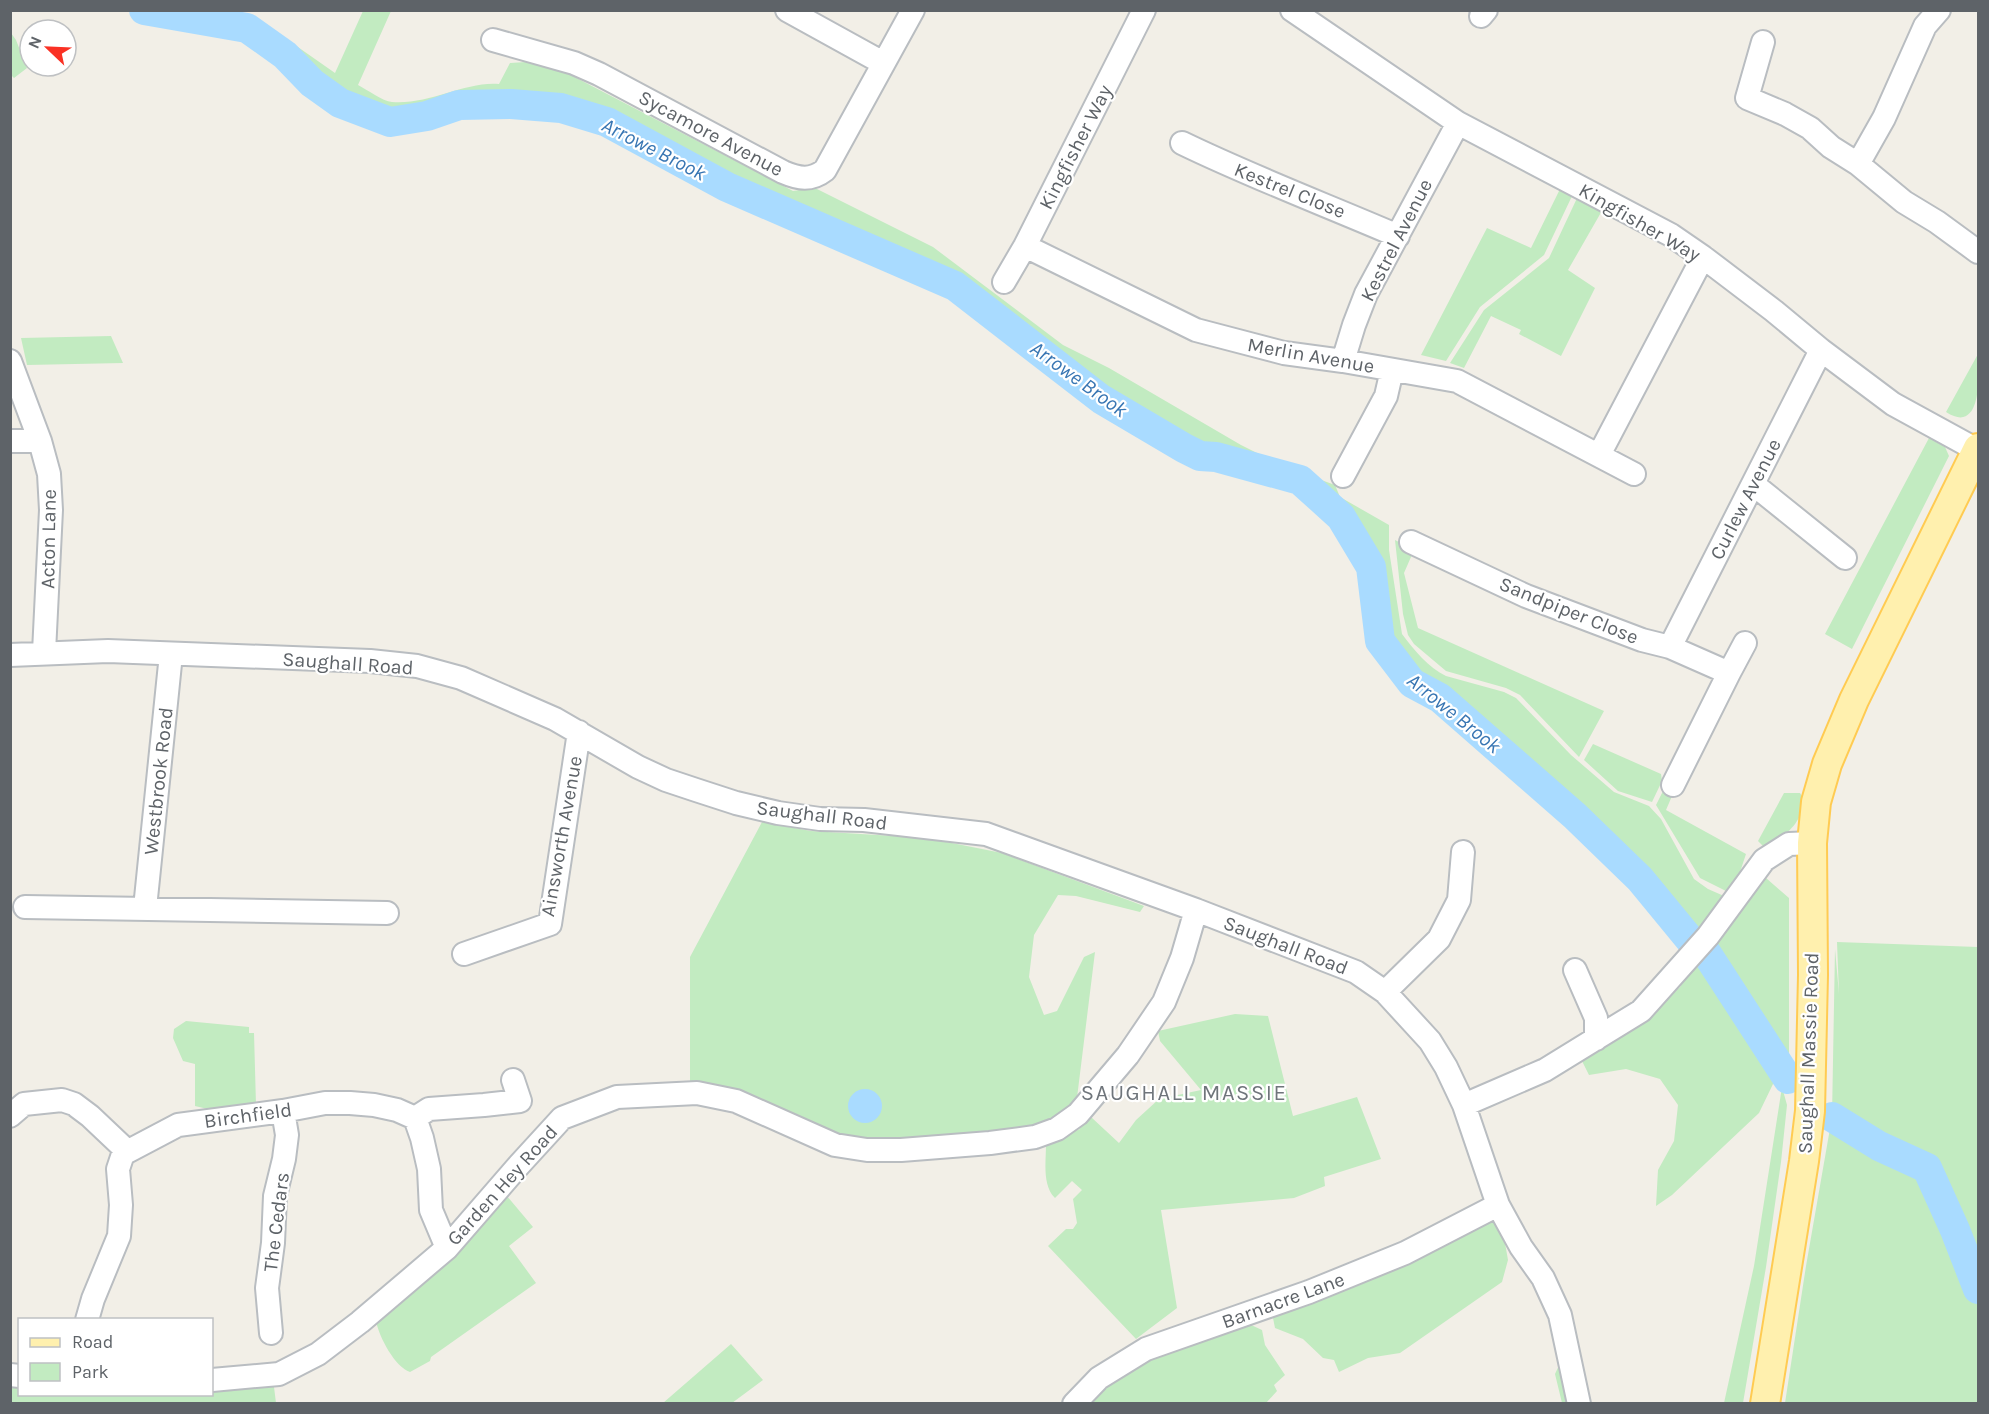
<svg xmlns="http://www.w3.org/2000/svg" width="1989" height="1414" font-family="Karla,sans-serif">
  <rect width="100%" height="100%" fill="#f2efe7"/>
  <!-- green -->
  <path fill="#c2ebc1" d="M 144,11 L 232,11 L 255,17 L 335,73 L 363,11 L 391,11 L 358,85 C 368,90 382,101 392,102 C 429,105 466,81 499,84 L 510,63 L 526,62 L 565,72 L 793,191 L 815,188 L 933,247 L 1063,345 L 1109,368 L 1241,445 L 1283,466 L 1335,485 L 1340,497 L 1389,525 L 1389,550 L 1402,634 C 1413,649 1429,668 1446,676 L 1504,692 L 1516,698 L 1571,755 L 1614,792 L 1649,806 L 1661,819 L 1694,879 L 1708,889 L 1724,896 L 1697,931 L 1688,932 L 1674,914 L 1646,871 L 1596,818 L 1426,682 L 1395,655 L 1385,630 L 1383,590 L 1370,549 L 1348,516 L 1300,480 L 1216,457 L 1200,456 L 1101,399 L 955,286 L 727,187 L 607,122 L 561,108 L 511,104 L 459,105 L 427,116 L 390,122 L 340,103 L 312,83 L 285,55 L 247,28 Z
    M 11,33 L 16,40 L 27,68 L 14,78 L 11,75 Z
    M 1561,187 L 1573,194 L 1544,255 L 1480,307 L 1446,361 L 1421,355 L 1487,228 L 1531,248 Z
    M 1578,196 L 1603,209 L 1568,270 L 1595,288 L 1561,356 L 1519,334 L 1521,330 L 1491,316 L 1464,368 L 1450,363 L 1484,310 L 1549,258 Z
    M 111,336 L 123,363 L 27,365 L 21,338 Z
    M 1978,354 C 1979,373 1983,436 1946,412 Z
    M 1929,438 L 1945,447 L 1949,456 L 1852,649 L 1825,634 Z
    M 1395,540 L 1414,550 L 1404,573 L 1418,628 L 1604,711 L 1579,757 L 1520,695 L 1506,688 L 1446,671 L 1414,644 L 1408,635 L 1403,614 Z
    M 1593,744 L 1661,774 L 1662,781 L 1652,802 L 1618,791 L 1584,760 Z
    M 1663,791 L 1672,796 L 1666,810 L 1746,854 L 1740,872 L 1726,891 L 1700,878 L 1656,805 Z
    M 1784,793 L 1800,793 L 1804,800 C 1801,826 1785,835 1765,848 L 1758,841 Z
    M 1977,793 L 1978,793 L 1978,1403 L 1785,1403 L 1806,1266 L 1832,1117 L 1835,949 L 1839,994 L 1837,942 L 1978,947 Z
    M 762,822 L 811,831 L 927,838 L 1002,853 L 1144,906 L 1140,912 L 1076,896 L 1058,895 L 1034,935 L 1029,977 L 1044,1015 L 1057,1011 L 1084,957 L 1095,952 L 1076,1106 L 1032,1130 L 858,1142 L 690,1085 L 690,957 Z
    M 1766,878 L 1789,898 L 1789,1062 L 1711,945 Z
    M 1696,959 L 1708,971 L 1787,1075 L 1782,1087 L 1787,1105 L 1781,1162 L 1766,1267 L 1743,1403 L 1724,1403 L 1754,1266 L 1782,1087 L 1773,1084 L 1759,1113 L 1672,1195 L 1656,1206 L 1658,1170 L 1674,1141 L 1678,1105 L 1660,1079 L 1626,1069 L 1589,1075 L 1582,1061 L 1640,1024 L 1680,987 Z
    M 1235,1014 L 1268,1016 L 1293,1116 L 1357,1097 L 1381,1159 L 1324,1177 L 1325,1186 L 1294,1198 L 1161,1210 L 1177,1308 L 1136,1339 L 1048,1246 L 1066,1229 L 1073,1229 L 1077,1223 L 1073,1199 L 1082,1190 L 1072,1181 L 1055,1198 C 1042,1185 1046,1162 1046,1144 L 1080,1129 L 1079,1123 L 1091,1117 L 1119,1143 L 1136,1120 L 1159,1099 L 1201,1090 L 1160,1041 L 1158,1031 Z
    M 186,1021 L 249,1027 L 249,1033 L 254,1033 L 256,1105 L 212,1110 L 195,1106 L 195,1064 L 183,1061 L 173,1038 L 174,1029 Z
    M 506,1195 L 533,1227 L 509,1246 L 536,1283 L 431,1357 L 430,1361 L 410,1372 C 395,1367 379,1337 376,1321 Z
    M 1489,1218 L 1502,1226 L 1508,1260 L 1502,1282 L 1400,1353 L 1368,1358 L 1339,1372 L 1334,1360 L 1323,1358 L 1303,1339 L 1275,1328 L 1273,1318 L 1285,1307 Z
    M 1249,1324 L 1262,1330 L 1265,1345 L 1285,1375 L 1274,1385 L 1277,1391 L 1266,1403 L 1084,1404 L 1123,1373 L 1184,1343 Z
    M 731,1344 L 763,1380 L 732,1403 L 663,1403 Z
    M 1563,1357 L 1572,1403 L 1562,1403 L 1555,1374 Z
    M 10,1382 L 19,1383 L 20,1394 L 212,1394 L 212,1387 L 274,1387 L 276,1403 L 11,1403 Z"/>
  <!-- water -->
  <path fill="#a9dbff" d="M848 1106a17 17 0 1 1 34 0a17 17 0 1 1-34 0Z"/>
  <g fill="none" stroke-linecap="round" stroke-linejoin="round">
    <!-- river -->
    <path stroke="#a9dbff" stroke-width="30" d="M 144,10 L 247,28 L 285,55 L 312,83 L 340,103 L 390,122 L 427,116 L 459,105 L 511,104 L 561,108 L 607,122 L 727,187 L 955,286 L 1101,399 L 1184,448 L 1200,456 L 1216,457 L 1300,480 L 1341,517 L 1371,567 L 1380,641 L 1412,683 L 1440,698 L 1575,816 L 1640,879 L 1691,941 L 1707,954 L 1788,1079
      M 1832,1117 L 1879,1146 L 1927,1168 L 1955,1230 L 1978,1289"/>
    <defs>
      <path id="minor" d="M 787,10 L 883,63
        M 1292,10 L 1458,123 L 1671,235 L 1703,257 L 1774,311 L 1821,350 L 1893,404 L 1977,450
        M 1481,16 L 1486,10
        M 493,40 L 574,63 L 599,74 L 783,172 C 799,179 811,181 825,170 L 913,10
        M 1763,42 L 1747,98 L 1785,114 L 1810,128 L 1831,147 L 1858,164 L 1904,202 L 1937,222 L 1978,252
        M 1182,143 C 1252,177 1326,205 1398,236
        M 1858,164 L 1884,118 L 1925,26 L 1939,10
        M 1025,246 L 1196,330 L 1284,353 L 1343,361 L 1457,381 L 1634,474
        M 1004,282 L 1025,246 L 1144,10
        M 10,361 L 40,441 L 49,474 L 51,510 L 44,652
        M 1343,361 L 1354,325 L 1366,294 L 1458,123
        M 10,441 L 40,441
        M 1599,455 L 1703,257
        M 1343,476 L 1386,396 L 1392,370
        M 1753,484 L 1845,558
        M 1411,542 L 1526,596 L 1642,640 L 1670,647 L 1729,673 L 1673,785
        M 1670,647 L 1821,350
        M 10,655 L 108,651 L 370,661 L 417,666 L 461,678 L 555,719 L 638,767 L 666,780 L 696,790 L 736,803 L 778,813 L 820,819 L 864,820 L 986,834 L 1196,910 L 1356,972 L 1385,992 L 1430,1041 L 1446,1067 L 1464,1105 L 1498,1205 L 1521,1247 L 1543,1278 L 1560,1315 L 1579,1404
        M 1729,673 L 1745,643
        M 25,907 L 387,913
        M 145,908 L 171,654
        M 464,954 L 550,924 L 579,732
        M 1575,970 L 1596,1018 L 1596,1039
        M 1385,992 L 1439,939 L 1459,900 L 1463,852
        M 1464,1105 L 1545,1070 L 1641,1011 L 1708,936 L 1764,860 L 1789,844 L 1812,843
        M 10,1116 L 24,1104 L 62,1100 L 74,1104 L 90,1116 L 127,1151
        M 415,1118 L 429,1109 L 484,1105 L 520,1101 L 513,1080
        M 87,1320 L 93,1299 L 119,1236 L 121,1205 L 118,1169 L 123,1154 L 178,1125 L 283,1111 L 325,1103 L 350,1103 L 374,1105 L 397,1110 L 415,1118 L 422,1138 L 429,1169 L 431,1210 L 447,1248
        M 271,1333 L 267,1288 L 273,1243 L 275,1196 L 284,1159 L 287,1135 L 283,1111
        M 10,1375 L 20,1376
        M 212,1380 L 279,1374 L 318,1354 L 360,1322 L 447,1248 L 519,1165 L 562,1118 L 617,1097 L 697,1093 L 736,1101 L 835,1145 L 867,1150 L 901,1150 L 990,1143 L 1035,1137 L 1057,1129 L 1078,1114 L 1128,1055 L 1164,1002 L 1182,958 L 1196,910
        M 1074,1404 L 1099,1378 L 1146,1349 L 1309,1292 L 1405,1253 L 1498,1205"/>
      <path id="major" d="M 1765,1404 L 1804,1161 L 1810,1111 L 1813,975 L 1812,843 L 1816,802 L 1827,764 L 1854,700 L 1978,448"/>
    </defs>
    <!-- minor casing -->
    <use href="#minor" stroke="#b9bdc1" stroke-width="26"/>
    <!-- major casing -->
    <use href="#major" stroke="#ffcb52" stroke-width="32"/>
    <!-- minor -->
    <use href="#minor" stroke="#fff" stroke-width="22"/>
    <!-- major -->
    <use href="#major" stroke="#fff0ae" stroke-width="28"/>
  </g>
  <g text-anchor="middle" stroke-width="4.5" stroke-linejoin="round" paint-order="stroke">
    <!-- street labels -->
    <g font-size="20" fill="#5e6368" stroke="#fff">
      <text transform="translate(711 133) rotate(28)" y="7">Sycamore Avenue</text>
      <text transform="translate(1075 147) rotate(-63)" y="7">Kingfisher Way</text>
      <text transform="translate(1290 190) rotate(22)" y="7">Kestrel Close</text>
      <text transform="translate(1640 222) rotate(30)" y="7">Kingfisher Way</text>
      <text transform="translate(1396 240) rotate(-63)" y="7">Kestrel Avenue</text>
      <text transform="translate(1311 355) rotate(10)" y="7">Merlin Avenue</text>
      <text transform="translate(1745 499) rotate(-63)" y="7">Curlew Avenue</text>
      <text transform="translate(48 539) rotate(-89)" y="7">Acton Lane</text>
      <text transform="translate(1569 610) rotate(22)" y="7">Sandpiper Close</text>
      <text transform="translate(348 663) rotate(4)" y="7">Saughall Road</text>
      <text transform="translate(158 781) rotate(-84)" y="7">Westbrook Road</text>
      <text transform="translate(822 815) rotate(7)" y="7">Saughall Road</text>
      <text transform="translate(561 836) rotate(-80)" y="7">Ainsworth Avenue</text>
      <text transform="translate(1286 945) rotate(21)" y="7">Saughall Road</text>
      <text transform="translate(1808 1053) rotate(-88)" y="7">Saughall Massie Road</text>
      <text transform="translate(248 1115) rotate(-8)" y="7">Birchfield</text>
      <text transform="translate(502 1185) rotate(-48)" y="7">Garden Hey Road</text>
      <text transform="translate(276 1222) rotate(-83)" y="7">The Cedars</text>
      <text transform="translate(1283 1300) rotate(-20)" y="7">Barnacre Lane</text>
    </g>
    <!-- water labels -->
    <g font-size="21" font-style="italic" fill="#3876b3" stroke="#fff">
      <text transform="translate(654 149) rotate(27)" y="7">Arrowe Brook</text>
      <text transform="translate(1079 379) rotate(36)" y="7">Arrowe Brook</text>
      <text transform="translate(1454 713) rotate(39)" y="7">Arrowe Brook</text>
    </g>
    <!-- quarter labels -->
    <g font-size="22" letter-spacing="1.5" fill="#6f757b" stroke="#fff">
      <text x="1184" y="1100">SAUGHALL MASSIE</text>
    </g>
  </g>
  <!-- border -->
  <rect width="1989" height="1414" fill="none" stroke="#5e6368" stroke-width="24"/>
  <!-- legend -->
  <rect x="18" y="1318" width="195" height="78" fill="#ffffff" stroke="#bfc1c3" stroke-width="1.5"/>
  <rect x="30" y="1338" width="30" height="9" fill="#fff0ae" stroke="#bfc1c3" stroke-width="1.5"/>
  <text x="72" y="1348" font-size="18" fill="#5e6368">Road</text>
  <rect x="30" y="1363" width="30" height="18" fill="#c2ebc1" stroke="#bfc1c3" stroke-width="1.5"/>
  <text x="72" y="1378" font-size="18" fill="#5e6368">Park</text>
  <!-- north arrow -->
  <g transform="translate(48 48) rotate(293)"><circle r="28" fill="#ffffff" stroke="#bfc1c3" stroke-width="1.5"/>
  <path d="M0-4.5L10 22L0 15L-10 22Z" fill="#fa3124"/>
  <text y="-9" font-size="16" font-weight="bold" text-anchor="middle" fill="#5e6368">N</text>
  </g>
</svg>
